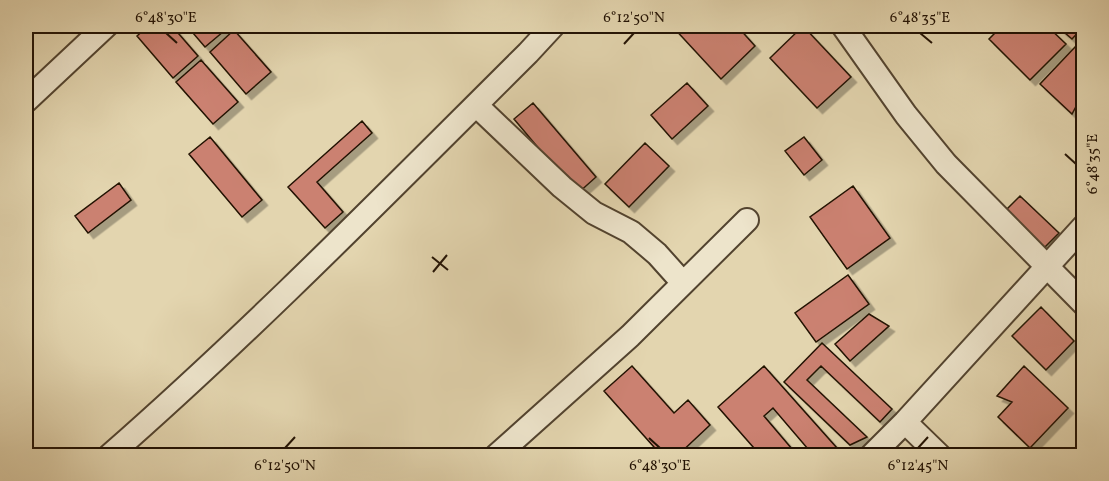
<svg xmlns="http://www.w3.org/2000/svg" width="1109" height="481" font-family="Vollkorn,serif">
  <defs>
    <filter id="shadow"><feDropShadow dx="5.5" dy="5.5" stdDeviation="0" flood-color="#0004"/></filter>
  </defs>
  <rect width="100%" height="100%" fill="#e3d5af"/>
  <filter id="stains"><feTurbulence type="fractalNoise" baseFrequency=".00333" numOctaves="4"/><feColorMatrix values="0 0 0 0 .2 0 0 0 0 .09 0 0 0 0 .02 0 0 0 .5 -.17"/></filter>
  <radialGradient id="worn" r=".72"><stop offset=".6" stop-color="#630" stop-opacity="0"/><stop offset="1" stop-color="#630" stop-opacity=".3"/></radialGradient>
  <!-- building -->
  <path fill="#cb8171" stroke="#221204" stroke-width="1.5" filter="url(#shadow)" d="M 148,26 L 172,26 L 198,56 L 173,78 L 137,36 Z
    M 187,26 L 230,26 L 205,47 Z
    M 672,26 L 737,26 L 755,46 L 721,79 Z
    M 803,26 L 851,77 L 817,108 L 770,58 Z
    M 1002,26 L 1047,26 L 1066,44 L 1030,80 L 989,39 Z
    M 1057,26 L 1084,26 L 1072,39 Z
    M 234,30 L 271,72 L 246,94 L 210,52 Z
    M 1076,46 L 1084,52 L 1084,104 L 1079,101 L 1072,114 L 1040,84 Z
    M 201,60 L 238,102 L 213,124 L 176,82 Z
    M 687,83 L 708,106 L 672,139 L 651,115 Z
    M 533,103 L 596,177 L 577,194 L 514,119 Z
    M 362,121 L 372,133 L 317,182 L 343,212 L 325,228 L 288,187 Z
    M 210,137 L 262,200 L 242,217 L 189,154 Z
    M 804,137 L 822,160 L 804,175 L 785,151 Z
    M 645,143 L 669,166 L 629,207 L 605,184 Z
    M 119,183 L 131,200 L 88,233 L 75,216 Z
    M 853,186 L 890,238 L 847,269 L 810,217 Z
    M 1020,196 L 1059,233 L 1044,248 L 1006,210 Z
    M 848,275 L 869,304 L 816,342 L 795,313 Z
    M 1041,307 L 1074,341 L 1046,370 L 1012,336 Z
    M 869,314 L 889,326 L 850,361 L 835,344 Z
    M 822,343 L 892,409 L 880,422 L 821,366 L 807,380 L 867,437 L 850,445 L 784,382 Z
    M 632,366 L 674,413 L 688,400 L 710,425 L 677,456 L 662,456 L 604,391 Z
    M 764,366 L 837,448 L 828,456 L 814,456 L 773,408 L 764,416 L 798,456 L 761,456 L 718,407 Z
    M 1024,366 L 1068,408 L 1030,448 L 998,417 L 1012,402 L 997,396 Z"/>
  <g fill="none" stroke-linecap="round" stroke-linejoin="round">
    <defs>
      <path id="street" d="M 843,26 L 906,115 L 946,164 L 1084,304
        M 26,101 L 106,26
        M 476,105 L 562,187 L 594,213 L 631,232 L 657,254 L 683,283
        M 905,422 L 940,456
        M 109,456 C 255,328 390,190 528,53 L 553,26
        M 496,456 L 630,336 L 747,220
        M 871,456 L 905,422 L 1084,226"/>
    </defs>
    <!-- street casing -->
    <use href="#street" stroke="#52432f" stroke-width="26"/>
    <!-- street -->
    <use href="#street" stroke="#ede4cb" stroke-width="22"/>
  </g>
  <!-- ticks -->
  <path fill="none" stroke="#221204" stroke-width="2" d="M 166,33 L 177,43M 920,33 L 932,43M 624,44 L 634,33M 1065,154 L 1076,164M 432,257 L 448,270M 433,272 L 447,255M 649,438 L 660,448M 285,448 L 295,437M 918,448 L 928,437"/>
  <!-- margin -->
  <rect width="1109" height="481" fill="none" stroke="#e3d5af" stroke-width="66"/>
  <rect x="33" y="33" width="1043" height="415" fill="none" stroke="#221204" stroke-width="2"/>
  <g font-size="15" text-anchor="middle" fill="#221204">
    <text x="166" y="22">6°48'30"E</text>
    <text x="634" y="22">6°12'50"N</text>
    <text x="920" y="22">6°48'35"E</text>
    <text transform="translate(1092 164) rotate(-90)" y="5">6°48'35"E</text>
    <text x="285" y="470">6°12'50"N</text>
    <text x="660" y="470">6°48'30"E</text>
    <text x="918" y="470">6°12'45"N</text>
  </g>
  <rect width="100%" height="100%" filter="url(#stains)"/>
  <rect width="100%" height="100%" fill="url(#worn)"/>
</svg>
